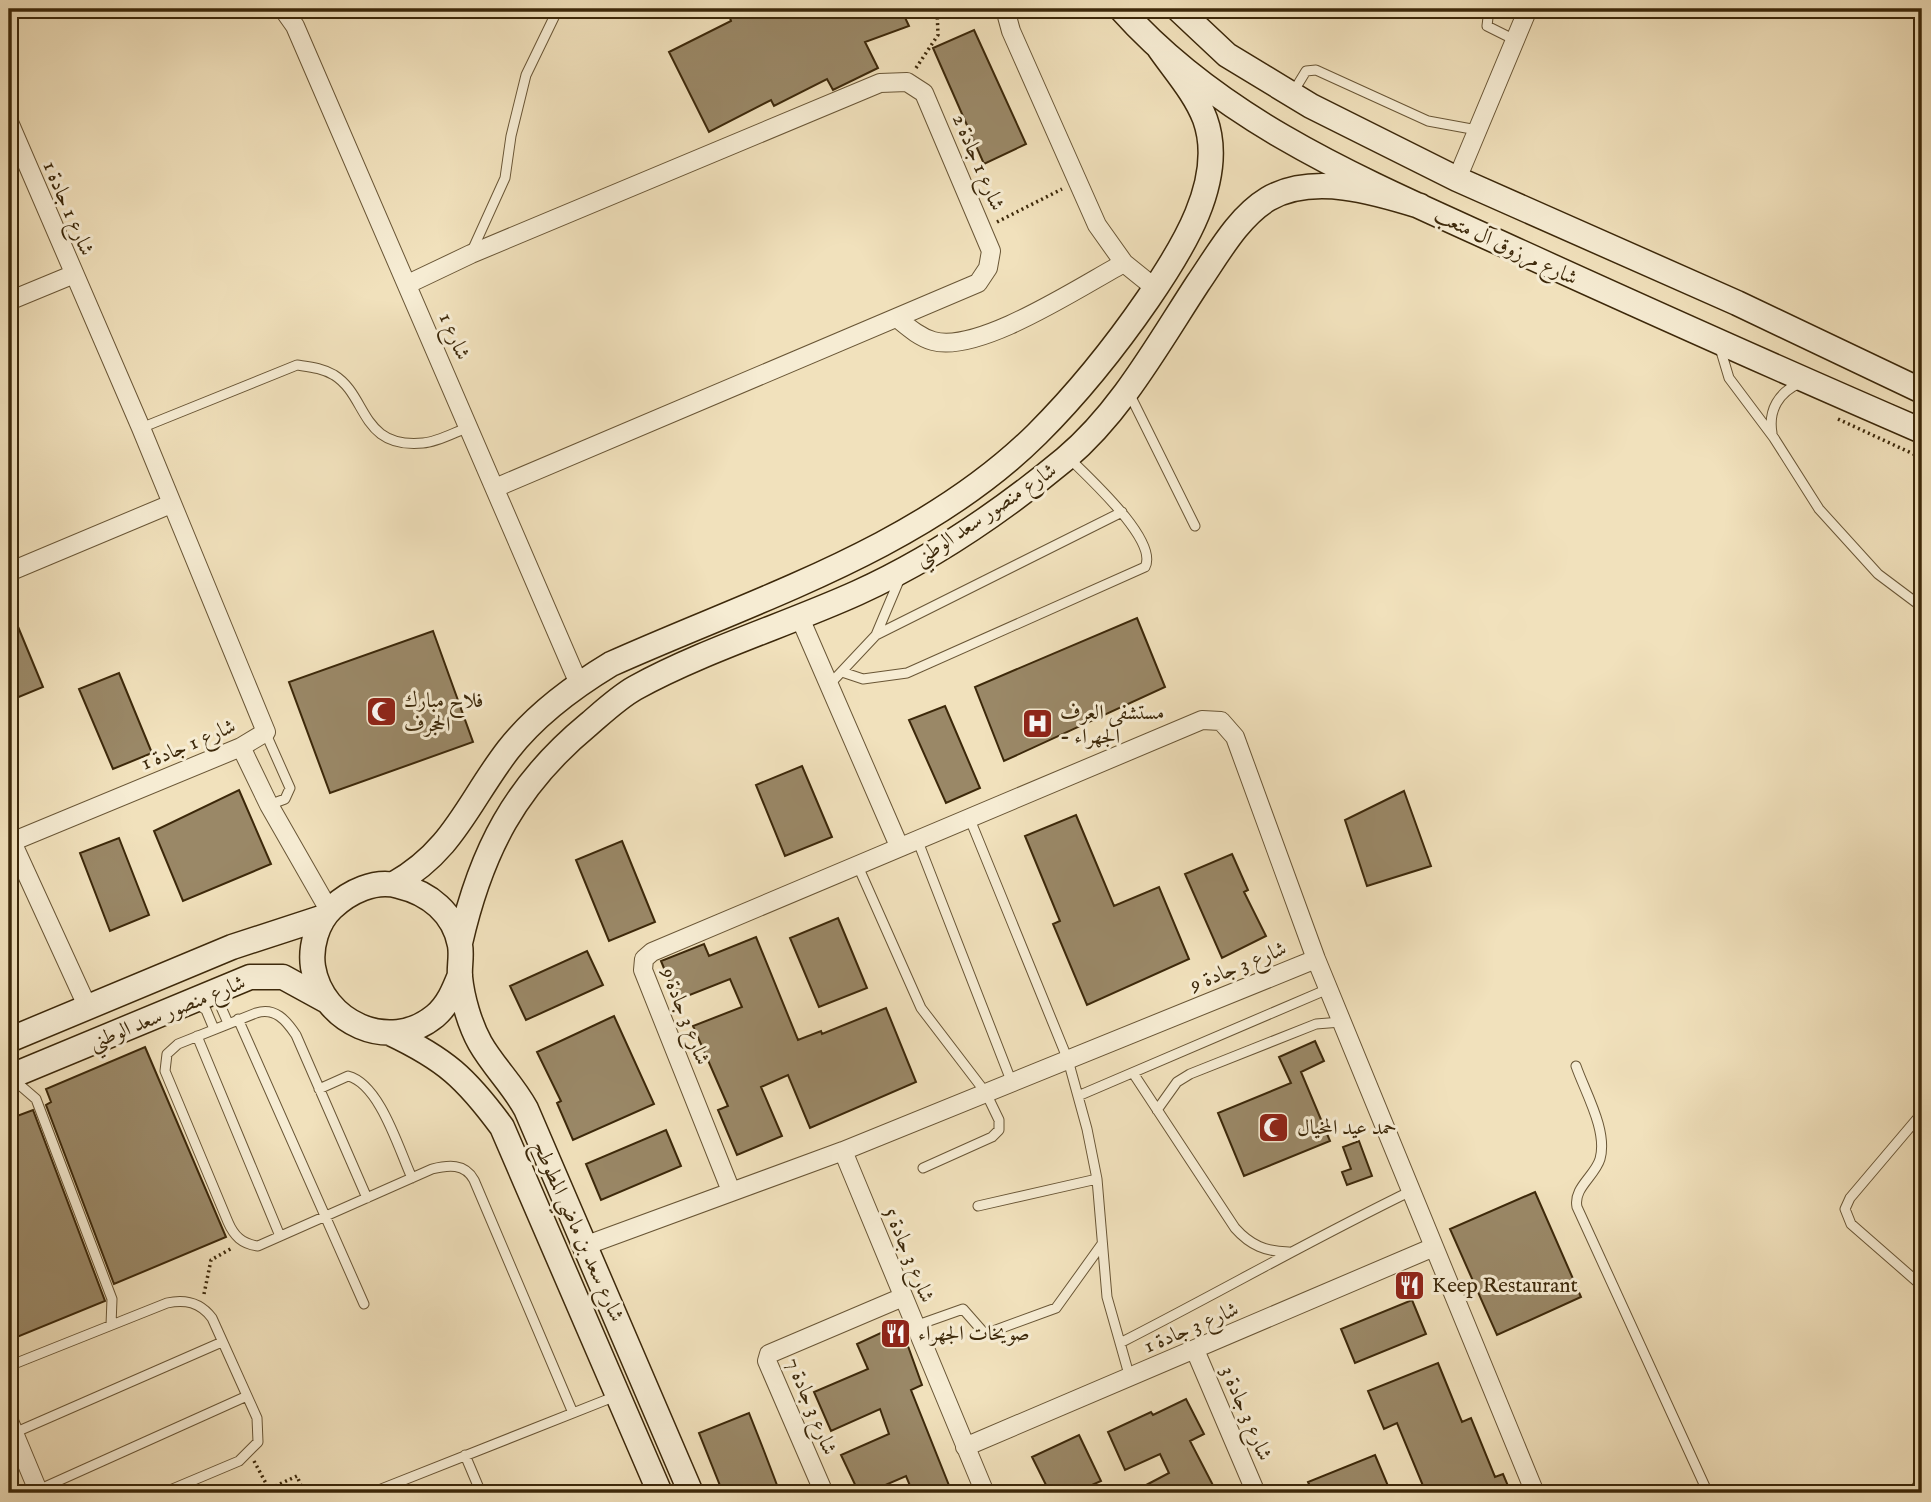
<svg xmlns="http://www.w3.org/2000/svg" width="1931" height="1502" font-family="'IM FELL English',Amiri,serif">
  <rect width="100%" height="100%" fill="#f1e1bc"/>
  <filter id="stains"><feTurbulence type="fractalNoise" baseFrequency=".00286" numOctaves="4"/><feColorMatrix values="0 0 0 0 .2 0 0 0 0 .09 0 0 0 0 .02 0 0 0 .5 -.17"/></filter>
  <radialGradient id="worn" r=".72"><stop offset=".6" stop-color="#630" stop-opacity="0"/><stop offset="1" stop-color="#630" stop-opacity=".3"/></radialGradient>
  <!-- building -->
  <path fill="#9a8867" stroke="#3c280a" stroke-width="2" d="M 741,9 L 901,9 L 909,26 L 865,42 L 878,68 L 833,90 L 827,79 L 774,106 L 771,100 L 709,132 L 669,52 L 731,21 L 729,15 Z
    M 974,30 L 1026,144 L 984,164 L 933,48 Z
    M 9,605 L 43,687 L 9,701 Z
    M 1137,618 L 1165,687 L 1004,761 L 975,687 Z
    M 433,631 L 473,742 L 330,793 L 289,682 Z
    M 119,673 L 152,753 L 113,769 L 79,689 Z
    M 945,706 L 980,788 L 946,803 L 909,720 Z
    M 802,766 L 832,837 L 785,856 L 756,785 Z
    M 239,790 L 271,864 L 183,901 L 154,831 Z
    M 1404,791 L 1431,866 L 1367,886 L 1345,820 Z
    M 1076,815 L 1114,906 L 1159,887 L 1189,959 L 1087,1005 L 1053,924 L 1060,921 L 1025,836 Z
    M 119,838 L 149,915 L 110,931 L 80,853 Z
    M 622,841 L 655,922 L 609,941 L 576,860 Z
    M 1232,854 L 1248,890 L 1244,892 L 1266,936 L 1222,958 L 1185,874 Z
    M 838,918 L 867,988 L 819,1007 L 790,938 Z
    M 756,937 L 798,1040 L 821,1031 L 822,1034 L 886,1008 L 916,1082 L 810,1128 L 788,1075 L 761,1087 L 782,1136 L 737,1155 L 718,1110 L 728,1106 L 693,1026 L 742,1007 L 730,979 L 677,1000 L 661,961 L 704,944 L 709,956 Z
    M 587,951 L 603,985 L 526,1020 L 510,986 Z
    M 614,1016 L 654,1104 L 573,1140 L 557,1103 L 561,1101 L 537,1052 Z
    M 1315,1041 L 1324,1061 L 1301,1072 L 1330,1141 L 1244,1176 L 1218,1113 L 1291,1083 L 1279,1057 Z
    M 145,1047 L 226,1237 L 114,1284 L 46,1105 L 51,1102 L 46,1089 Z
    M 33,1110 L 105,1301 L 17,1337 L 9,1317 L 9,1119 Z
    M 666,1130 L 681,1166 L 601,1200 L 586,1164 Z
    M 1359,1141 L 1372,1176 L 1347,1185 L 1342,1172 L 1351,1169 L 1343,1147 Z
    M 1535,1192 L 1581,1297 L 1497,1335 L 1450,1229 Z
    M 1412,1300 L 1426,1334 L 1355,1363 L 1341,1329 Z
    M 900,1324 L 922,1385 L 911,1390 L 952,1493 L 913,1493 L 906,1476 L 867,1493 L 859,1493 L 841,1455 L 889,1434 L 880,1409 L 831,1431 L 814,1392 L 868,1369 L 857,1344 Z
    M 1438,1363 L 1462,1422 L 1471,1418 L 1495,1477 L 1503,1474 L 1511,1493 L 1426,1493 L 1397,1423 L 1384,1429 L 1368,1391 Z
    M 1186,1399 L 1204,1434 L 1190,1441 L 1217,1493 L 1131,1493 L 1169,1473 L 1160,1454 L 1125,1470 L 1108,1432 L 1151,1412 L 1153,1415 Z
    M 749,1413 L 764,1451 L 780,1493 L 723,1493 L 699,1433 Z
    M 1079,1435 L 1101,1481 L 1074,1493 L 1050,1493 L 1032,1457 Z
    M 1375,1455 L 1391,1493 L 1313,1493 L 1308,1482 Z"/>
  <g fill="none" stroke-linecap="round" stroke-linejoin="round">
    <defs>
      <path id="lane" d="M 1489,9 L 1487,26 L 1515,40
        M 1195,22 L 1209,9
        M 1292,94 L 1306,71 L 1316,70 L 1428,121 L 1477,130
        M 471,253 L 505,178 L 511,136 L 526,75 L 558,9
        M 1720,348 L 1729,378 L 1774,438 L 1819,509 L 1878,574 L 1922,607
        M 1129,393 L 1195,526
        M 141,428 L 297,365 C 310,367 322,368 334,375 C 368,396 360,449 423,443 C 438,442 455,432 469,427
        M 1772,433 C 1768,410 1779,392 1800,383
        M 876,635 L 900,578
        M 842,672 L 863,679 L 907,673 L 1145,567 C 1159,541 1088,477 1069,458
        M 829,685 L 876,635 L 1122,512
        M 266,734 L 290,788 L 285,799 L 269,805
        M 969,817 L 1068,1060 L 1087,1129 L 1097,1179 L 1107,1297 L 1130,1378
        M 917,839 L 1012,1083
        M 857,864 L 921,1008 L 986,1093 L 999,1120 L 999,1130 L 992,1137 L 923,1168
        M 222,992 L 221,1007 L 228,1023
        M 197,1004 L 206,1010 L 214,1029
        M 238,1019 L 364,1304
        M 197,1036 L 280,1236
        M 1576,1066 C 1585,1092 1608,1131 1600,1159 C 1595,1176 1573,1188 1577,1207 L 1708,1493
        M 1133,1073 L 1235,1228 C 1250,1245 1266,1252 1289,1252
        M 14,1080 L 36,1099 L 112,1299 L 111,1325
        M 319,1089 L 348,1076 C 380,1084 399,1150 412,1178
        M 1078,1096 L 1328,989
        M 1157,1110 L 1177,1082 L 1190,1074 L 1316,1024 L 1341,1022
        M 1922,1113 L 1850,1198 L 1845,1209 L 1851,1224 L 1922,1286
        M 367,1198 L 296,1035 C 286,1020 275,1007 256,1013 L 178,1044 L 167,1054 L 165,1071 L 228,1222 C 234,1236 242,1244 258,1246 L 432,1169 C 448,1165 465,1163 474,1180 L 573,1413
        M 978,1206 L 1097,1179
        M 915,1326 L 963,1309 L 985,1334 L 1056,1308 L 1102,1244
        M 1120,1343 C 1218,1293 1312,1239 1411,1191
        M 9,1366 L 167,1303 C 185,1299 200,1302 212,1318 L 257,1418 L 258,1442 L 239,1461 L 163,1493
        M 14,1433 L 222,1342
        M 465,1455 L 481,1493
        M 38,1490 L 247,1396
        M 371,1493 L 616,1396
        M 1913,1493 L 1922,1478"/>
      <path id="street" d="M 283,9 L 295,26 L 579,684
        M 1005,9 L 1011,31 L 1097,225 L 1124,263 L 1155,288
        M 9,122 L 141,428 L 266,732 L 241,747 L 9,843
        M 1457,179 L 1528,9
        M 408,284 L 471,254 L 880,83 L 907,82 L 924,93 L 991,251 L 988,268 L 978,283 L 495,488
        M 9,301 L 72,275
        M 897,318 C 908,327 919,337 933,341 C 979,354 1081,286 1124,263
        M 9,572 L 171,504
        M 800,618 L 899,846
        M 241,747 L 269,805 L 329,910
        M 12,842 L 88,1008
        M 843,1151 L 985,1493
        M 731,1191 L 643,970 L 644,959 L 652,952 L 1202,720 L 1221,721 L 1235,737 L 1316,959 L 1535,1493
        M 587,1245 L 843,1151 L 1316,959
        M 1195,1350 L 1256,1493
        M 9,1421 L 39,1493
        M 965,1447 L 1434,1247
        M 824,1493 L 767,1361 L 769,1354 L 903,1297"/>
      <path id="secondary" d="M 1121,9 C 1227,128 1379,187 1520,252 C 1654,313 1788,373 1922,431
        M 1178,9 L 1227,55 L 1311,106 L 1457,179 L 1737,303 L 1922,391
        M 394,884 C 454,850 468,802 508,750 C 536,714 573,687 611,664 C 756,599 922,548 1037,434 C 1078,393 1115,347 1148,299 C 1181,251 1227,180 1205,119 C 1195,93 1175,71 1159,48
        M 460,943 C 481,851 515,785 589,724 C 603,712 619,697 635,688 C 702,651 786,625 857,593 C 932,559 1001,512 1065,459 C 1121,412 1158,344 1198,283 C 1218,254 1238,217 1268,199 C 1313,173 1375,192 1420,206
        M 460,975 C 454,990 448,1005 435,1016 C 389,1054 322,1022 313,967 C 310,947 317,922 332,908 C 349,892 375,879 399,886 C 429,893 454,913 460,945 C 462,956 459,967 460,977 C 462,998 470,1025 480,1043 C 493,1066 513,1085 526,1109 L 691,1493
        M 390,1033 C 445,1059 466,1078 502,1127 L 660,1493
        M 9,1040 L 232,947 L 324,917
        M 9,1077 L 250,977 L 283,977 L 325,1000"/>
    </defs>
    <!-- lane casing -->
    <use href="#lane" stroke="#695636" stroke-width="11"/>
    <!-- street casing -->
    <use href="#street" stroke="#695636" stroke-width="20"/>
    <!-- secondary casing -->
    <use href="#secondary" stroke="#3c280a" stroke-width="27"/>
    <!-- path -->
    <path stroke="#3c280a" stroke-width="3.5" stroke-dasharray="2 3.5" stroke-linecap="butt" d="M 916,68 L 938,35 L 937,9
      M 997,222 L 1062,189
      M 1838,419 L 1922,458
      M 204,1294 L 211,1260 L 232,1248
      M 254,1461 L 269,1489 L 297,1476 L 304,1493"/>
    <!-- lane -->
    <use href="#lane" stroke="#f6ecd3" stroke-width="9"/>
    <!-- street -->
    <use href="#street" stroke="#f6ecd3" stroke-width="18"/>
    <!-- secondary -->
    <use href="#secondary" stroke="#f6ecd3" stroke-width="24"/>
  </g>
  <!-- icons -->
  <defs>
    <symbol id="mosque-square" viewBox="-11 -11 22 22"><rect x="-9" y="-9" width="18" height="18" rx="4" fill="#8f2418" stroke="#f6ecd3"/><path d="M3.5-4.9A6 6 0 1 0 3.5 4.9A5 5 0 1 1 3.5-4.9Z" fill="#fff"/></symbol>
    <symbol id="hospital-square" viewBox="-11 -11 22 22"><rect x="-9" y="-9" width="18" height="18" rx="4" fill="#8f2418" stroke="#f6ecd3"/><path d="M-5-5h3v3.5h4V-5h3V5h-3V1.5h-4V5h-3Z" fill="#fff"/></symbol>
    <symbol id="restaurant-square" viewBox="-11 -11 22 22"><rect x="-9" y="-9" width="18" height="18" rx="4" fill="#8f2418" stroke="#f6ecd3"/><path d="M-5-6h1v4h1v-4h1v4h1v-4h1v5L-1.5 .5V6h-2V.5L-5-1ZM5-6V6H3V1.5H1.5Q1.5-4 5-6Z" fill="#fff"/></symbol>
  </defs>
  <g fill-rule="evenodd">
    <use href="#mosque-square" x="364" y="694" width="35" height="35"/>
    <use href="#hospital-square" x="1020" y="706" width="35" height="35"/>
    <use href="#mosque-square" x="1256" y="1110" width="35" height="35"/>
    <use href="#restaurant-square" x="1392" y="1268" width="35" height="35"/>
    <use href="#restaurant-square" x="878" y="1316" width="35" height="35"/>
  </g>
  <g text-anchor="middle" stroke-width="6" stroke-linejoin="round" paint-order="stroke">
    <!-- street labels -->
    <g font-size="21" fill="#3c280a" stroke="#f6ecd3">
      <text transform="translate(979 162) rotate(67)" y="7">شارع 1 جادة 2</text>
      <text transform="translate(69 208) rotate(67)" y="7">شارع 1 جادة 1</text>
      <text transform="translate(1506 246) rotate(25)" y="7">شارع مرزوق آل متعب</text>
      <text transform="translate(455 336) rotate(67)" y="7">شارع 1</text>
      <text transform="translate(985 514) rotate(-34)" y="7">شارع منصور سعد الوطني</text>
      <text transform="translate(188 744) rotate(-23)" y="7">شارع 1 جادة 1</text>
      <text transform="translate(1238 966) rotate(-22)" y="7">شارع 3 جادة 9</text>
      <text transform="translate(167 1012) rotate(-22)" y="7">شارع منصور سعد الوطني</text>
      <text transform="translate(686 1016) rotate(69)" y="7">شارع 3 جادة 9</text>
      <text transform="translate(579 1231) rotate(66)" y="7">شارع سعد بن ماضي المطوطح</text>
      <text transform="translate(910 1255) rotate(68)" y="7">شارع 3 جادة 5</text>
      <text transform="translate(1191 1327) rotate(-23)" y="7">شارع 3 جادة 1</text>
      <text transform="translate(812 1406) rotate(68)" y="7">شارع 3 جادة 7</text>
      <text transform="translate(1247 1413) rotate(67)" y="7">شارع 3 جادة 3</text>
    </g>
    <!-- poi labels -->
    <g font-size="21" fill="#3c280a" stroke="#f6ecd3" text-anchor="start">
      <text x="404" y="707">فلاح مبارك<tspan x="404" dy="24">الحجرف</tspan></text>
      <text x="1060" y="719">مستشفى العرف<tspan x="1060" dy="24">- الجهراء</tspan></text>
      <text x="1297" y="1134">حمد عيد المخيال</text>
      <text x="1432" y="1292">Keep Restaurant</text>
      <text x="918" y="1340">صويخات الجهراء</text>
    </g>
  </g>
  <!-- margin -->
  <rect width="1931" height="1502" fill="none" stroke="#f1e1bc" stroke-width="35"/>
  <rect x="10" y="10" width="1910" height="1481" fill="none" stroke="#3c280a" stroke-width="3.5"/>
  <rect x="18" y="18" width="1896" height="1467" fill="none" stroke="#3c280a" stroke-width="2"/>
  <rect width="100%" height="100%" filter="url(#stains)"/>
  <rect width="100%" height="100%" fill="url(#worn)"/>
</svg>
